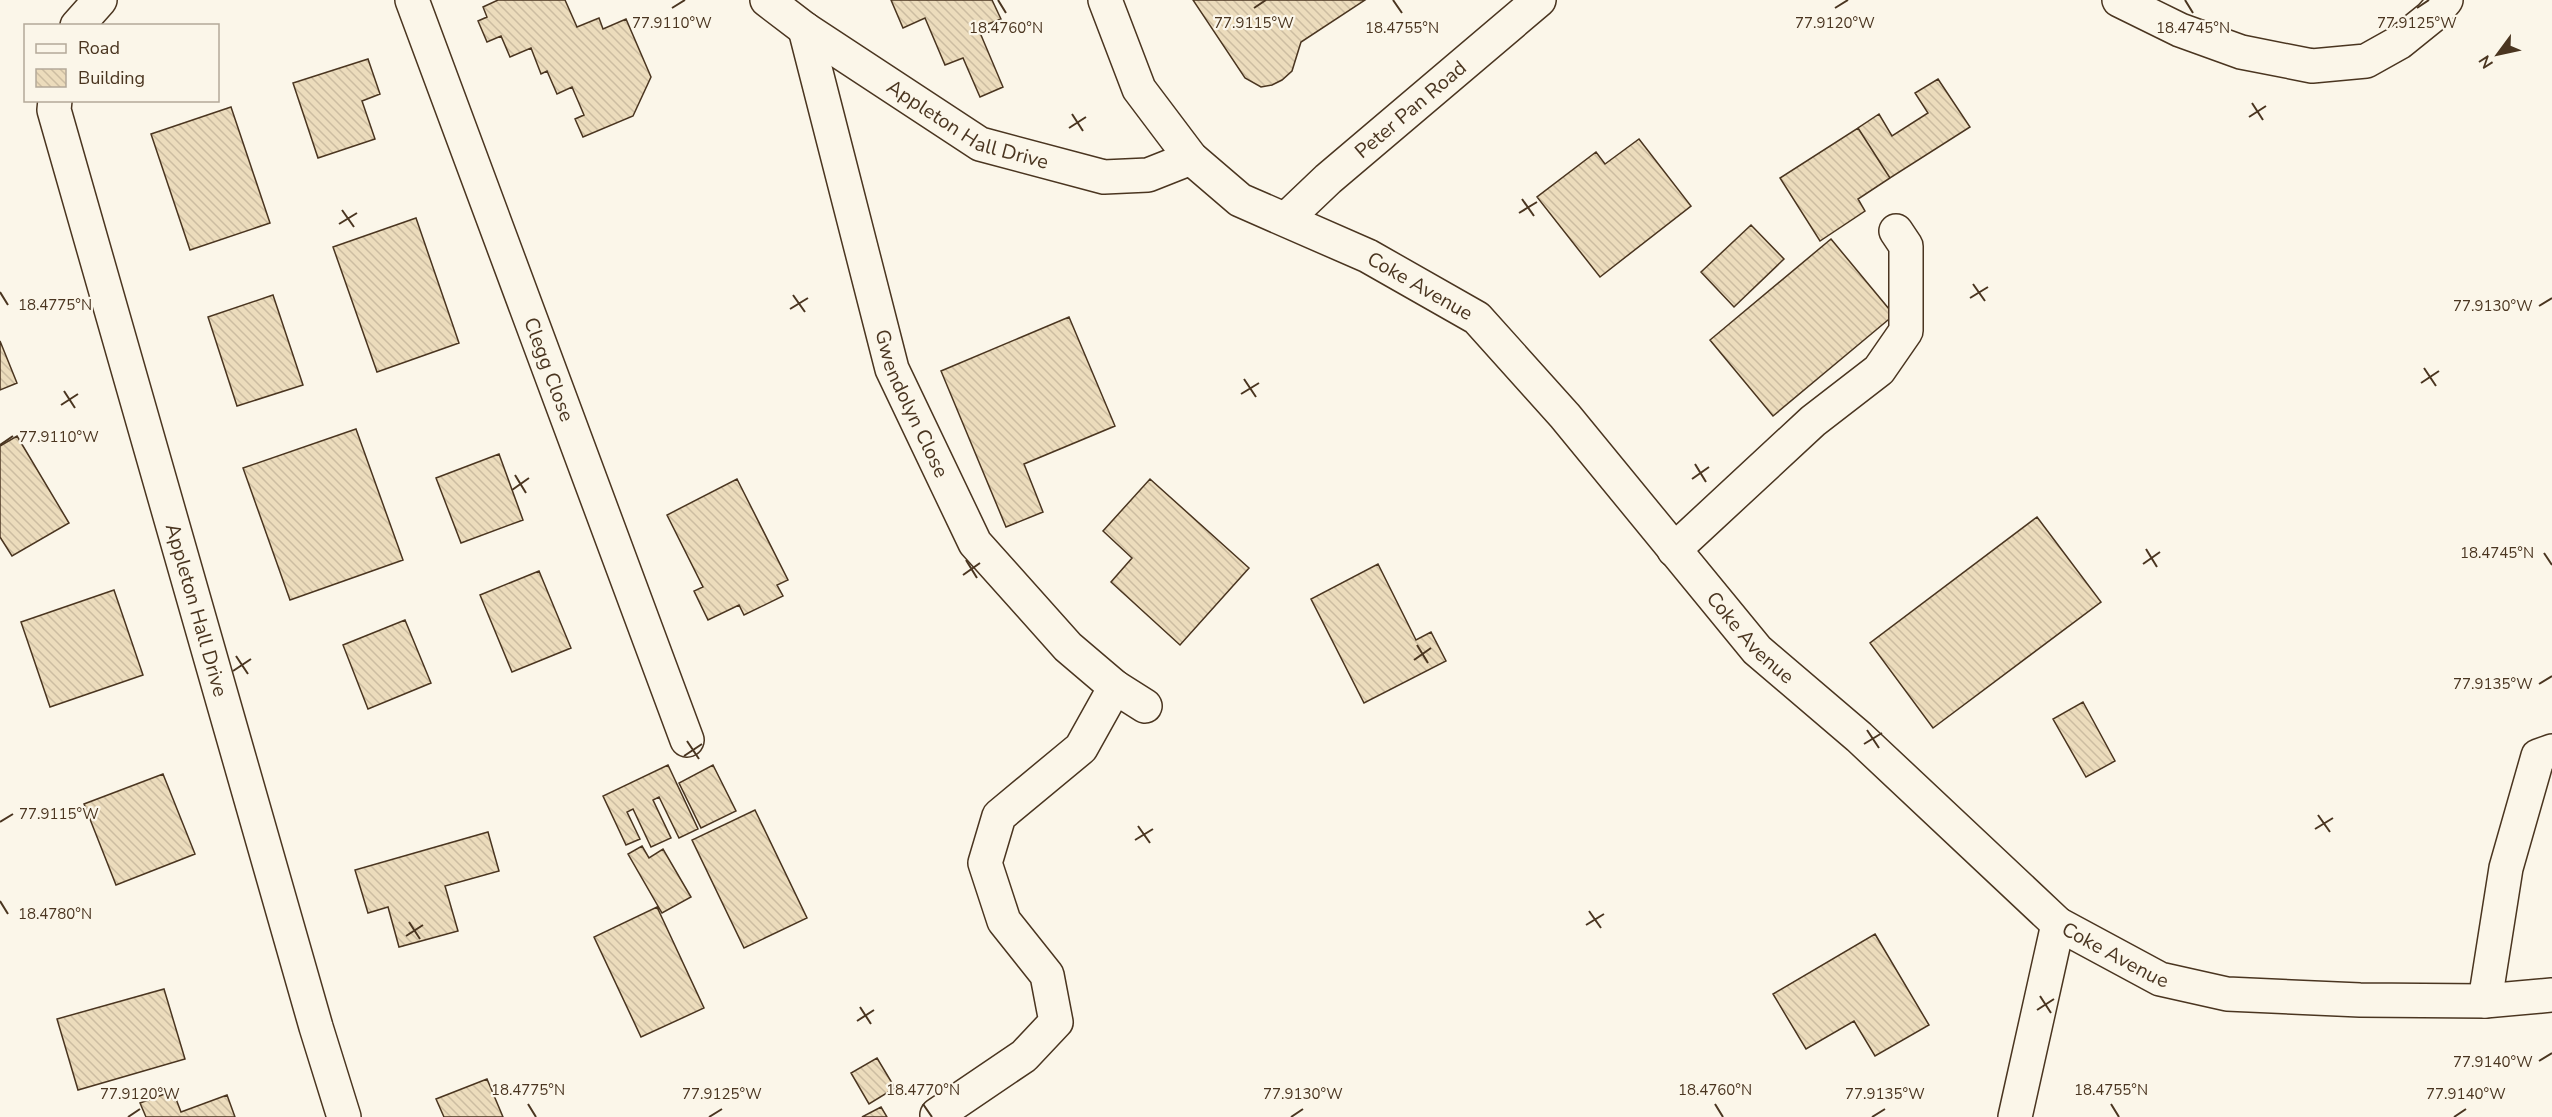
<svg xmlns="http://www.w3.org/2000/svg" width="2552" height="1117" font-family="'Nunito Sans',sans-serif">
  <defs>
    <pattern id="building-back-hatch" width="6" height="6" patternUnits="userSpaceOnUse" patternTransform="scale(1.5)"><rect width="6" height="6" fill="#ecdcbc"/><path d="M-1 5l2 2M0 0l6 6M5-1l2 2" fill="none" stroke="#ccbda1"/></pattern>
  </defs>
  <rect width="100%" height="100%" fill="#fbf6e9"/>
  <!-- building -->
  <path fill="url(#building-back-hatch)" stroke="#4a3520" stroke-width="1.5" d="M 498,0 L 565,0 L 577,27 L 599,18 L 603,29 L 626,19 L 651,77 L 633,116 L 583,137 L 575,119 L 584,115 L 572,87 L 557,94 L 547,71 L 541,74 L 531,48 L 510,57 L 501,36 L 487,42 L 478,21 L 487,17 L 483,7 Z
    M 891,0 L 992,0 L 1001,19 L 978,28 L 1003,87 L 980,97 L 963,58 L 945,65 L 925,18 L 903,28 Z
    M 1193,0 L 1365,0 L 1301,42 L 1292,71 L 1282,80 L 1272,85 L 1261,87 L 1245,78 Z
    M 368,59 L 380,94 L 362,101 L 375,139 L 318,158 L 293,83 Z
    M 1938,79 L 1970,127 L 1890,178 L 1858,128 L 1879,114 L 1892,136 L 1928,113 L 1915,93 Z
    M 231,107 L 270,223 L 190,250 L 151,134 Z
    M 1858,128 L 1890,178 L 1858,199 L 1865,211 L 1820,241 L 1780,178 Z
    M 1639,139 L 1691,206 L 1600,277 L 1537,197 L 1596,152 L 1605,164 Z
    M 416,218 L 459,343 L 377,372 L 333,247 Z
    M 1751,225 L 1784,259 L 1734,307 L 1701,272 Z
    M 1831,239 L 1894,315 L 1773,416 L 1710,340 Z
    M 273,295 L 303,385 L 237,406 L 208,317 Z
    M 1069,317 L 1115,426 L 1024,464 L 1043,512 L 1006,527 L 941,371 Z
    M 0,341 L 17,383 L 0,390 Z
    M 356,429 L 403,560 L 290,600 L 243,468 Z
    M 17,436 L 69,523 L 12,556 L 0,537 L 0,446 Z
    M 499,454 L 523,520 L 461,543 L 436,478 Z
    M 737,479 L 788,580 L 777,585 L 783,596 L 744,615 L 739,605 L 708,620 L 694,591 L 703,587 L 667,515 Z
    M 1150,479 L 1249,568 L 1180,645 L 1111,582 L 1132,558 L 1103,531 Z
    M 2037,517 L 2101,602 L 1933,728 L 1870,643 Z
    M 1378,564 L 1416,640 L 1431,632 L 1446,661 L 1364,703 L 1311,599 Z
    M 539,571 L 571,648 L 512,672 L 480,595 Z
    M 114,590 L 143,675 L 50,707 L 21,622 Z
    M 405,620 L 431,683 L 368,709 L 343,645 Z
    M 2083,702 L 2115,761 L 2086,777 L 2053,719 Z
    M 668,765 L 698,829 L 679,838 L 659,797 L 653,800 L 671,838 L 651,847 L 633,809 L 627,812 L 640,839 L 626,845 L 603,796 Z
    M 713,765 L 736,811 L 701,828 L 679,783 Z
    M 163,774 L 195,854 L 116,885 L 84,804 Z
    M 755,810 L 807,918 L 744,948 L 692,840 Z
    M 488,832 L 499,871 L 445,886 L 458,931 L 399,947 L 388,907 L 368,913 L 355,870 Z
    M 642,846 L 649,858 L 663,849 L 691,897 L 662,913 L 628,854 Z
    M 657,907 L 704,1008 L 641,1037 L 594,937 Z
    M 1875,934 L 1929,1025 L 1875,1056 L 1854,1021 L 1806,1049 L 1773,994 Z
    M 164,989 L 185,1059 L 78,1090 L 57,1019 Z
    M 877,1058 L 895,1088 L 869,1104 L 851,1073 Z
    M 487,1079 L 503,1117 L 444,1117 L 436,1099 Z
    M 173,1091 L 181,1112 L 227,1095 L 235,1117 L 146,1117 L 140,1103 Z
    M 881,1107 L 887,1117 L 862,1117 Z"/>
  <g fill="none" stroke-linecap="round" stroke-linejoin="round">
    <defs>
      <g id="street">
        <path id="s1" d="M 412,0 L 687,740"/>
        <path id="s2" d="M 767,0 L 805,29 L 980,144 L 1104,177 L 1148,175 L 1191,158"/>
        <path d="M 2119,0 L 2180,30 L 2241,52 L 2312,66 L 2366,61 L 2400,42 L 2431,17 L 2446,0"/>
        <path d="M 77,26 L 100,0"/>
        <path id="s3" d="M 805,29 L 892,369 L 975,543 L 1068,647 L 1115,687 L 1145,706"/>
        <path id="s4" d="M 55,100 L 54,110 L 316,1027 L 344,1117"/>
        <path id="s5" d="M 1286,219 L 1328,179 L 1539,0"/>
        <path d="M 1674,550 L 1813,421 L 1879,370 L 1906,331 L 1906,246 L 1896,231"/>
        <path d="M 2485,1001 L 2506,868 L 2538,756 L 2552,751"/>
        <path d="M 937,1115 L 1024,1056 L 1056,1022 L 1047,975 L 1004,921 L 985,863 L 999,816 L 1081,748 L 1115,687"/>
        <path d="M 2015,1117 L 2058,924"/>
      </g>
      <g id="secondary">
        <path id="s6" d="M 1105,0 L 1139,89 L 1191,158 L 1240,200 L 1368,256 L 1477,318 L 1565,416 L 1757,650 L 1859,737 L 2058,924 L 2160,979 L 2227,994 L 2360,1000 L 2485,1001 L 2552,995"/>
      </g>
    </defs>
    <!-- street casing -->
    <use href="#street" stroke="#4a3520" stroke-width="36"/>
    <!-- secondary casing -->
    <use href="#secondary" stroke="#4a3520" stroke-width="36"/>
    <!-- street -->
    <use href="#street" stroke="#fbf6e9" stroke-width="33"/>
    <!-- secondary -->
    <use href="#secondary" stroke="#fbf6e9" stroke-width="33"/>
  </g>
  <!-- ticks -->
  <path fill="none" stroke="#4a3520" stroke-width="2" d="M 998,0 L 1006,13M 1393,0 L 1402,13M 2185,0 L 2193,13M 672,8 L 685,0M 1254,8 L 1266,0M 1835,8 L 1848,0M 2417,8 L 2429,0M 2252,103 L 2263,120M 1072,114 L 1083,131M 2249,117 L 2266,106M 1069,128 L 1086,117M 1522,199 L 1534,216M 342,210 L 354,227M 1519,213 L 1537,202M 339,224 L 357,213M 1973,284 L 1985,301M 0,292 L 8,305M 793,295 L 805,312M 1970,298 L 1988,287M 2539,306 L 2552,298M 790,309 L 808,298M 2424,368 L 2436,386M 1244,379 L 1256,397M 2421,383 L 2439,371M 64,391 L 75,408M 1241,394 L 1259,383M 61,405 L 78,394M 0,445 L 13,436M 1695,464 L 1706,482M 515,475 L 526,493M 1692,479 L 1709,467M 512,490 L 529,478M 2146,549 L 2157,567M 2544,553 L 2552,565M 966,560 L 977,578M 2143,564 L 2160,552M 963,575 L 980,563M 1417,645 L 1428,663M 236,656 L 248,674M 1414,660 L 1431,648M 233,671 L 251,659M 2539,684 L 2552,676M 1867,730 L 1879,748M 687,741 L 699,759M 1864,744 L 1882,733M 684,756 L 702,744M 2318,815 L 2330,832M 0,822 L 13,814M 1138,826 L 1150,843M 2315,829 L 2333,818M 1135,840 L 1153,829M 0,901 L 8,914M 1589,911 L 1601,928M 409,922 L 420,939M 1586,925 L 1604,914M 406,936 L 423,925M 2040,996 L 2051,1013M 860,1007 L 871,1024M 2037,1010 L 2054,999M 857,1021 L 874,1010M 2539,1061 L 2552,1053M 528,1104 L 536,1117M 923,1104 L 932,1117M 1715,1104 L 1723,1117M 2111,1104 L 2119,1117M 128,1117 L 140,1109M 709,1117 L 722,1109M 1291,1117 L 1303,1109M 1872,1117 L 1885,1109M 2454,1117 L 2466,1109"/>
  <g text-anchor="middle" stroke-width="4.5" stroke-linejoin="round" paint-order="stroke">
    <!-- street labels -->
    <g font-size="20" fill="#4a3520" stroke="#fbf6e9">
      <text dy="7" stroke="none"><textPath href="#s5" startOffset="166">Peter Pan Road</textPath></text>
      <text dy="7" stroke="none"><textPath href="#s2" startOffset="238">Appleton Hall Drive</textPath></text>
      <text dy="7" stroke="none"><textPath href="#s6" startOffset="446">Coke Avenue</textPath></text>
      <text dy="7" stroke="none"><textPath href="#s1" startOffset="394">Clegg Close</textPath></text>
      <text dy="7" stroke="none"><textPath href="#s3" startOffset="390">Gwendolyn Close</textPath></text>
      <text dy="7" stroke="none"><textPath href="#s4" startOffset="530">Appleton Hall Drive</textPath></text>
      <text dy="7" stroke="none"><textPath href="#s6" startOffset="932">Coke Avenue</textPath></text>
      <text dy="7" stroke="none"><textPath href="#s6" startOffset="1418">Coke Avenue</textPath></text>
    </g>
  </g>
  <g font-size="15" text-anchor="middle" fill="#4a3520" stroke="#fbf6e9" stroke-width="4.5" stroke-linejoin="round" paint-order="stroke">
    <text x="2417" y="28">77.9125°W</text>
    <text x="672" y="28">77.9110°W</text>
    <text x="1254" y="28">77.9115°W</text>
    <text x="1835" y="28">77.9120°W</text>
    <text x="1006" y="33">18.4760°N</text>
    <text x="1402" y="33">18.4755°N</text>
    <text x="2193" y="33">18.4745°N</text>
    <text x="55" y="310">18.4775°N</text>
    <text x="2493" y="311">77.9130°W</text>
    <text x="59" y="442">77.9110°W</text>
    <text x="2497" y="558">18.4745°N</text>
    <text x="2493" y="689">77.9135°W</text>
    <text x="59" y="819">77.9115°W</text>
    <text x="55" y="919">18.4780°N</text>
    <text x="2493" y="1067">77.9140°W</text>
    <text x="528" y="1095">18.4775°N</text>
    <text x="923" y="1095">18.4770°N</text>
    <text x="1715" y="1095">18.4760°N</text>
    <text x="2111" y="1095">18.4755°N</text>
    <text x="140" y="1099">77.9120°W</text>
    <text x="722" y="1099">77.9125°W</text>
    <text x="1303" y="1099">77.9130°W</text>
    <text x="1885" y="1099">77.9135°W</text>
    <text x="2466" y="1099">77.9140°W</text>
  </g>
  <!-- legend -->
  <rect x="24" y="24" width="195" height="78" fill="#fbf6e9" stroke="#b4a999" stroke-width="1.5"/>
  <rect x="36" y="44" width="30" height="9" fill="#fbf6e9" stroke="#b4a999" stroke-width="1.5"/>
  <text x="78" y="54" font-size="18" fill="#4a3520">Road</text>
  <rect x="36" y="69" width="30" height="18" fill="url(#building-back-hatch)" stroke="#b4a999" stroke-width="1.5"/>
  <text x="78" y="84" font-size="18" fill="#4a3520">Building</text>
  <!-- north arrow -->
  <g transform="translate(2498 54) rotate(237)" stroke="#fbf6e9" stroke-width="4.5" paint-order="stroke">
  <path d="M0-4.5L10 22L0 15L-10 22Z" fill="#4a3520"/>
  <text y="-9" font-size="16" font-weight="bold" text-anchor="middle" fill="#4a3520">N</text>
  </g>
</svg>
